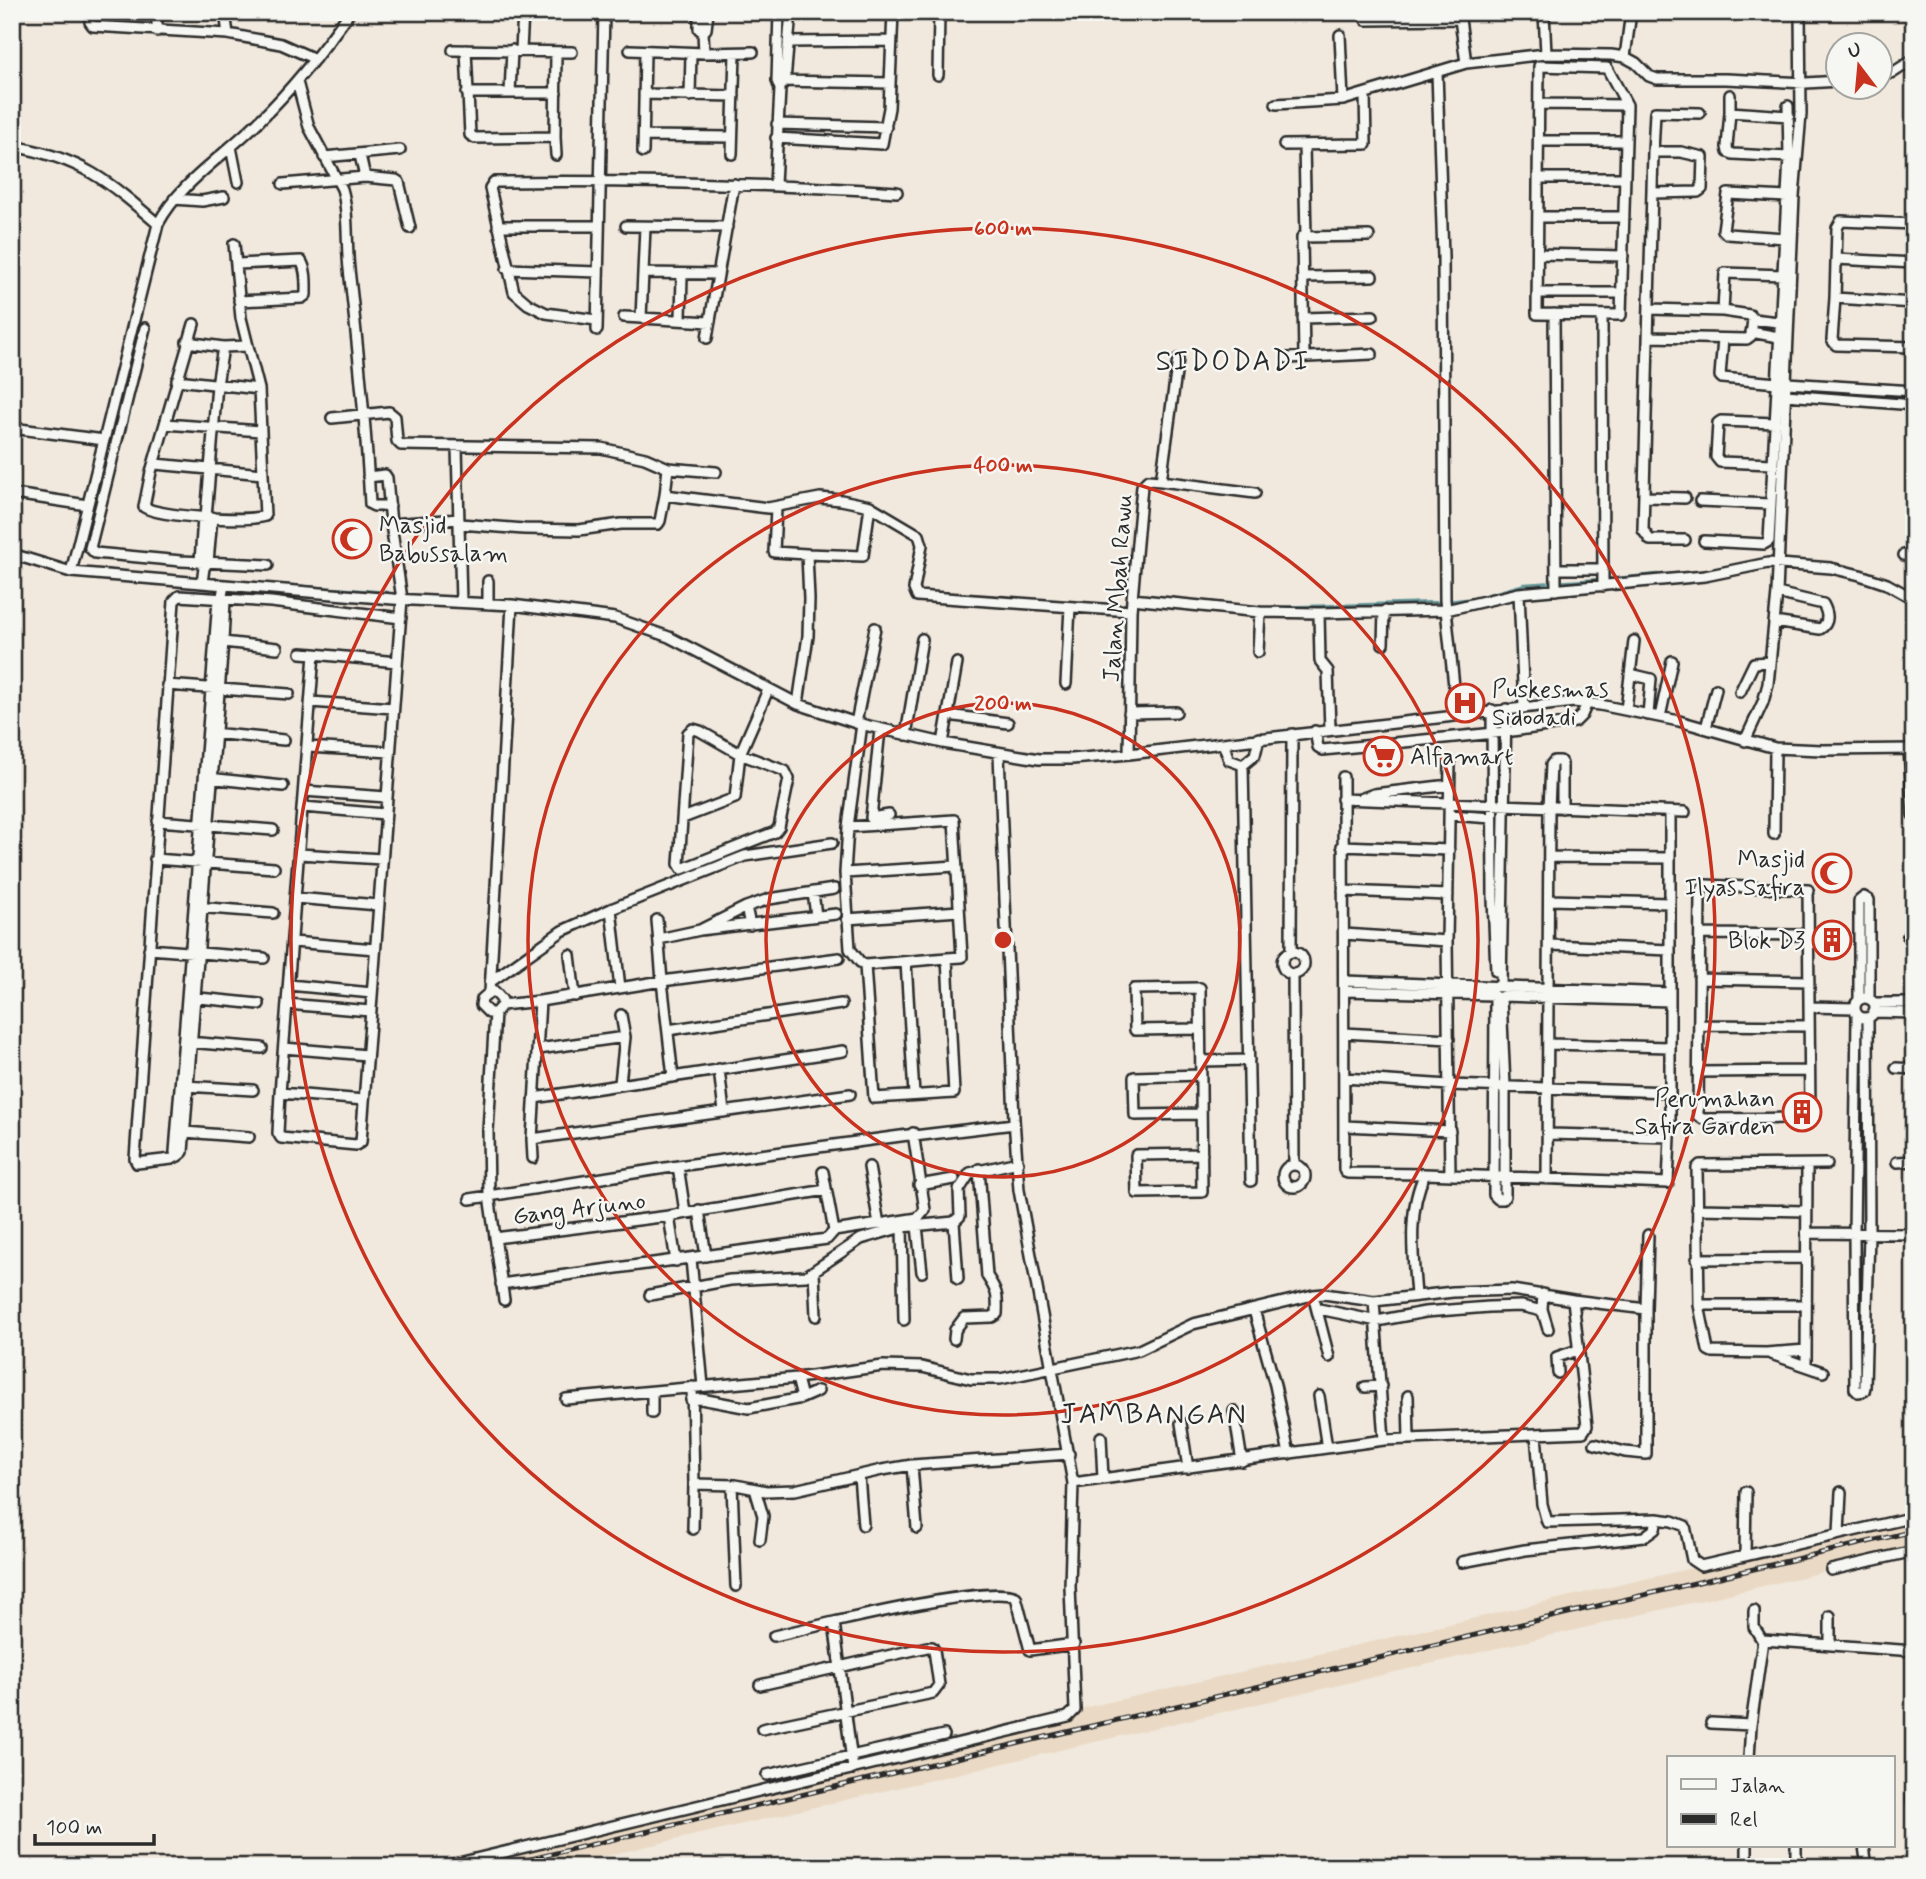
<svg xmlns="http://www.w3.org/2000/svg" width="1926" height="1879" font-family="Mynerve,sans-serif">
  <rect width="100%" height="100%" fill="#f1e9de"/>
  <filter id="ink" filterUnits="userSpaceOnUse"><feTurbulence type="fractalNoise" baseFrequency=".0143" numOctaves="2"/><feDisplacementMap in="SourceGraphic" scale="14" xChannelSelector="R" yChannelSelector="G"/><feConvolveMatrix kernelMatrix="1 2 1 2 8 2 1 2 1" color-interpolation-filters="sRGB"/></filter>
  <g filter="url(#ink)">
    <!-- built -->
    <path fill="#eadac5" d="M 1914,1517 L 1914,1551 L 558,1867 L 432,1867 L 953,1738 Z"/>
    <g fill="none" stroke-linecap="round" stroke-linejoin="round">
      <!-- stream -->
      <path stroke="#649598" stroke-width="2.5" d="M 1606,579 L 1658,574
        M 261,583 L 388,592
        M 1276,607 L 1438,602 L 1475,598 L 1525,584 L 1600,579"/>
      <defs>
        <path id="minor" d="M 92,12 L 90,22 L 93,26 L 228,34 L 281,44 L 315,59
          M 157,12 L 157,31
          M 225,12 L 228,34
          M 699,12 L 699,29 L 703,32 L 704,53
          M 1544,12 L 1546,54
          M 1366,20 L 1460,19 L 1466,63
          M 703,32 L 706,29 L 708,12
          M 1340,35 L 1343,100
          M 788,42 L 891,41
          M 453,50 L 572,52
          M 466,50 L 470,135 L 475,138 L 555,137 L 556,52
          M 521,50 L 523,12
          M 630,50 L 704,53 L 753,52
          M 1625,57 L 1631,12
          M 1539,66 L 1607,68 L 1627,105 L 1621,315 L 1537,314 Z
          M 1437,72 L 1443,257 L 1445,600 L 1457,715
          M 938,75 L 939,12
          M 1881,76 L 1894,72 L 1914,59
          M 777,81 L 890,83
          M 297,82 L 309,127 L 342,189 C 349,212 346,243 349,269 C 358,347 366,425 370,504 L 374,506 L 390,506
          M 782,85 L 785,81 L 791,12
          M 467,93 L 556,93
          M 510,93 L 512,50
          M 644,94 L 734,96
          M 690,96 L 691,53
          M 1276,104 L 1343,100 L 1466,63 L 1546,54 L 1611,55 L 1625,57 L 1636,63 L 1649,76 L 1657,79 L 1726,79 L 1806,83 L 1839,81
          M 1539,104 L 1627,105
          M 1730,112 L 1730,95
          M 1789,116 L 1730,112 L 1727,147 L 1728,152 L 1733,154 L 1789,157
          M 777,124 L 886,127
          M 644,136 L 732,137
          M 555,137 L 556,155
          M 776,138 L 882,144 L 889,108 L 893,12
          M 1539,141 L 1626,141
          M 1284,145 L 1366,144 L 1365,94
          M 1304,145 L 1306,237
          M 12,146 C 81,158 107,180 158,224
          M 231,147 L 238,182
          M 643,152 L 645,52
          M 732,154 L 735,53
          M 360,155 L 365,177 L 396,180 L 399,182 L 410,228
          M 324,157 L 400,150
          M 1538,178 L 1625,178
          M 283,184 L 365,177
          M 775,184 L 780,89 L 777,81 L 779,12
          M 1652,193 L 1698,192 L 1702,189 L 1703,157 L 1681,152 L 1653,152
          M 174,199 L 202,201 L 224,197
          M 1538,217 L 1624,217
          M 498,226 L 599,226
          M 626,226 L 727,227
          M 1785,238 L 1727,234 L 1723,230 L 1728,194 L 1787,197
          M 234,244 L 241,318 L 248,346
          M 1538,254 L 1623,256
          M 1836,259 L 1914,263
          M 238,264 L 301,261 C 307,270 306,284 306,295 L 302,298 L 239,301
          M 507,269 L 598,272
          M 643,273 L 717,274
          M 1303,277 L 1372,276
          M 1537,293 L 1622,293
          M 1835,298 L 1837,228 L 1841,221 L 1914,224
          M 1914,303 L 1835,298 L 1832,340 L 1836,345 L 1914,347
          M 1723,311 L 1725,273 L 1783,275
          M 1554,314 L 1556,590
          M 1602,315 L 1603,586
          M 624,317 L 710,322
          M 641,318 L 645,227
          M 1303,318 L 1373,316
          M 681,319 L 682,274
          M 1753,319 L 1786,323
          M 596,320 L 546,313 L 528,304 L 514,292 L 490,188 L 494,182 C 629,180 763,184 897,192
          M 145,328 L 90,548 L 95,553 L 181,561 L 268,565
          M 597,330 L 604,12
          M 1751,332 L 1784,338
          M 1648,337 L 1747,339 L 1751,336 L 1753,319 L 1750,315 L 1723,311 L 1649,309
          M 707,338 L 734,184
          M 1723,339 L 1720,376 L 1722,378 L 1777,383
          M 187,342 L 223,347 L 248,346 L 259,389 L 263,474
          M 1304,357 L 1302,237 L 1369,236
          M 1287,358 L 1372,354
          M 177,380 L 259,389
          M 1787,383 L 1914,391
          M 1786,395 L 1914,405
          M 332,418 L 389,412 L 395,417 L 397,441 L 401,445 L 601,448 L 645,458 L 668,468 L 665,495 L 768,508 L 820,498 L 841,500 L 870,506 L 919,535 L 922,545 L 914,589 L 917,596 L 1131,611
          M 165,424 L 261,431
          M 12,428 L 104,440
          M 457,447 L 461,602
          M 155,464 L 263,474 L 265,516 C 246,522 161,517 144,507 L 151,472 L 194,324
          M 1773,464 L 1720,462 L 1716,457 L 1718,423 L 1721,421 L 1776,423
          M 668,468 L 716,472
          M 368,477 L 385,475 L 387,478 L 391,524 L 402,599 L 361,1142 L 356,1145 L 281,1138 L 278,1133 L 280,1093 L 314,654 L 397,662
          M 1161,481 L 1255,493
          M 12,496 L 21,495 L 87,505
          M 1644,497 L 1685,498
          M 1700,501 L 1770,504
          M 776,508 L 774,552 L 807,554
          M 206,517 L 217,385 L 223,347
          M 1911,520 L 1914,521
          M 391,524 L 459,519
          M 460,524 L 524,529 L 579,530 L 621,524 L 658,524 L 660,521 L 665,495
          M 1685,540 L 1650,540 L 1643,530 L 1653,152 L 1655,112 L 1700,113
          M 1704,541 L 1764,544 L 1769,541 L 1789,157 L 1788,106
          M 12,554 L 71,572 L 393,599 L 512,605 L 615,618 L 669,637 L 798,704 L 856,723 L 943,743 L 1039,759 L 1072,759 L 1129,754 L 1574,702 L 1600,705 L 1679,721 L 1775,748 L 1822,750 L 1914,749
          M 1904,555 L 1914,559
          M 203,566 L 200,562 L 203,517
          M 1556,569 L 1603,569
          M 71,572 L 158,224 C 180,182 227,154 260,120 C 294,87 323,50 350,12
          M 202,583 L 204,568 L 208,562 L 212,517
          M 1519,593 L 1524,707
          M 222,596 L 225,600 L 223,642 L 188,1086 L 183,1152 L 178,1156 L 175,1152 L 218,600 L 222,596 L 224,585
          M 1132,599 L 1260,612 L 1319,613 L 1446,610 L 1519,593 L 1705,576 L 1768,563 L 1831,568 L 1860,575 L 1887,584 L 1914,599
          M 488,604 L 488,581
          M 1319,613 L 1320,661 L 1328,671 L 1330,729
          M 1774,622 L 1820,629 C 1830,623 1828,613 1823,604 L 1777,593
          M 223,642 L 277,648
          M 1383,644 L 1384,611
          M 1258,652 L 1260,612
          M 301,653 L 314,654
          M 1630,674 L 1651,679 L 1648,715
          M 1066,684 L 1070,607
          M 167,685 L 289,694
          M 1740,692 L 1754,663 L 1770,662
          M 311,702 L 393,708
          M 798,704 L 808,636 L 809,599 L 807,554 L 863,556 L 870,506
          M 1492,710 L 1493,899 L 1496,971
          M 1626,710 L 1634,641
          M 1129,713 L 1176,712
          M 948,715 L 1008,723
          M 1660,717 L 1672,661
          M 856,723 L 875,628
          M 1706,728 L 1716,689
          M 693,729 L 700,731 L 740,754 L 785,771 L 789,779 L 779,827 L 775,832 L 682,869 L 679,864 L 688,733 Z
          M 880,729 L 871,818 L 889,815
          M 1315,731 L 1318,747 L 1323,750 L 1505,732 L 1575,722 L 1582,715 L 1587,703
          M 212,733 L 284,740
          M 906,735 L 922,639
          M 1745,741 L 1763,702 L 1768,684 L 1777,593 L 1794,196 L 1801,114 L 1800,12
          M 943,743 L 957,663
          M 1223,743 L 1229,760 L 1243,765 L 1255,755 L 1259,738
          M 308,747 L 390,752
          M 1909,749 L 1913,815
          M 1129,754 L 1131,611 L 1142,486 L 1148,480 L 1161,481 L 1178,359
          M 1450,762 L 1447,941 L 1450,1175
          M 1243,765 L 1251,1181
          M 1343,777 L 1344,1169 L 1345,1172 L 1348,1173 L 1425,1174 L 1668,1183 L 1670,1137 L 1670,812
          M 208,778 L 283,786
          M 304,791 L 386,797
          M 1342,799 L 1685,812
          M 1360,799 L 1374,794 L 1449,785
          M 303,807 L 385,814
          M 1449,815 L 1492,818
          M 683,818 L 735,798 L 740,754 L 768,690
          M 158,821 L 273,830
          M 848,827 L 954,820 L 962,957 L 947,958 L 954,1093 L 874,1098 L 865,965 L 860,962 L 850,949 L 845,873 L 848,827 L 862,724
          M 1774,834 L 1775,748
          M 1342,846 L 1449,850
          M 299,854 L 382,859
          M 1549,857 L 1670,858
          M 155,859 L 274,868
          M 845,873 L 956,866
          M 1706,885 L 1808,890 L 1810,1114 L 1806,1118 L 1703,1119 L 1698,1116 L 1700,892 Z
          M 1343,891 L 1448,895
          M 813,892 L 816,916
          M 296,898 L 378,905
          M 1549,900 L 1670,903
          M 196,907 L 273,913
          M 746,907 L 769,899 L 834,889
          M 611,909 L 620,988
          M 847,919 L 959,911
          M 702,929 L 746,907 L 750,925
          M 1914,930 L 1910,931 L 1908,936 L 1914,940
          M 1344,934 L 1447,941
          M 1700,934 L 1808,935
          M 659,939 L 700,930 L 836,914
          M 293,942 L 375,949
          M 1550,945 L 1670,950
          M 149,949 L 264,958
          M 1291,951 L 1292,734
          M1282 963a11 11 0 1 1 22 0a11 11 0 1 1-22 0Z
          M 570,955 L 575,996
          M 906,962 L 914,1095
          M 865,965 L 947,958
          M 1293,974 L 1294,1164
          M 1699,979 L 1809,981
          M 1344,981 L 1670,993
          M 490,982 L 562,931 L 611,909 L 745,856 L 832,843
          M 289,985 L 372,993
          M 1501,986 L 1506,709
          M 1344,991 L 1493,995 L 1498,998 L 1503,996 L 1670,1001
          M 490,992 L 495,992 L 502,1000 L 502,1005 L 495,1013 L 489,1013 L 481,1005 L 482,999 L 490,992 L 512,605
          M 189,997 L 259,1004
          M 1495,997 L 1494,1195 L 1498,1199 L 1503,1199 L 1505,1196 L 1505,1086 L 1501,998
          M1855 1008a10 10 0 1 1 20 0a10 10 0 1 1-20 0Z
          M 1859,999 L 1859,901 L 1864,897 L 1869,900 L 1869,999
          M 1874,1003 L 1914,1003
          M 287,1004 L 370,1011
          M 502,1005 L 540,1001
          M 1809,1007 L 1854,1008
          M 1875,1012 L 1914,1013
          M 495,1013 L 488,1131 L 489,1195 L 504,1300
          M 1857,1016 L 1854,1233 L 1855,1389 L 1858,1392 L 1864,1391 L 1865,1387 L 1869,1233 L 1868,1019
          M 1699,1025 L 1809,1026
          M 1200,1029 L 1135,1030 L 1134,989 L 1200,988 L 1202,1192 L 1137,1193 L 1136,1155 L 1202,1154
          M 668,1030 L 841,1004
          M 1344,1033 L 1449,1039
          M 187,1042 L 262,1048
          M 1548,1044 L 1670,1047
          M 284,1048 L 367,1055
          M 538,1049 L 625,1037
          M 1201,1061 L 1249,1060
          M 1896,1068 L 1914,1069
          M 719,1069 L 724,1112
          M 1698,1072 L 1809,1071
          M 1201,1075 L 1134,1077 L 1135,1115 L 1201,1114
          M 673,1077 L 662,981 L 839,958
          M 1344,1078 L 1449,1085 L 1670,1092
          M 620,1083 L 625,1037 L 621,1015
          M 185,1086 L 253,1090
          M 280,1093 L 364,1100
          M 534,1098 L 843,1051
          M 1345,1126 L 1450,1131
          M 185,1132 L 249,1137
          M 1549,1134 L 1670,1137
          M 532,1139 L 850,1094
          M 178,1156 L 172,1159 L 137,1163 L 135,1159 L 174,601 L 179,596 L 271,602 L 401,618
          M 533,1158 L 532,1139 L 540,1001 L 662,981 L 657,920
          M 1897,1162 L 1914,1161
          M1283 1176a11 11 0 1 1 22 0a11 11 0 1 1-22 0Z
          M 678,1166 L 685,1212
          M 869,1167 L 879,1224
          M 1547,1179 L 1549,808 L 1551,765 L 1554,761 L 1560,761 L 1562,764 L 1562,808
          M 919,1185 L 954,1179
          M 470,1199 L 678,1166 L 908,1135 L 914,1136 L 1014,1124
          M 1697,1209 L 1806,1211
          M 699,1210 L 706,1256
          M 669,1216 L 676,1261
          M 954,1222 L 958,1279
          M 917,1226 L 922,1272
          M 902,1227 L 904,1320
          M 834,1231 L 918,1218 L 925,1210 L 913,1133
          M 1806,1233 L 1914,1234
          M 495,1238 L 669,1216 L 826,1190
          M 691,1259 L 703,1386
          M 1697,1259 L 1806,1258
          M 814,1272 L 816,1316
          M 501,1284 L 827,1239 L 834,1231 L 823,1172
          M 1543,1294 L 1542,1309 L 1548,1329
          M 650,1295 L 730,1280 L 806,1276 L 861,1239 L 902,1227 L 954,1222 L 960,1216 L 959,1190 L 970,1173 L 1018,1162
          M 1313,1295 L 1329,1357
          M 1416,1295 C 1413,1257 1407,1210 1425,1174
          M 1573,1300 L 1646,1309 L 1646,1454 L 1625,1452 L 1595,1444
          M 1374,1301 L 1384,1440
          M 1699,1305 L 1806,1305
          M 1319,1309 L 1377,1321 L 1425,1312 L 1489,1307 L 1521,1306 L 1542,1311
          M 1646,1309 L 1648,1235
          M 1254,1310 L 1275,1385 L 1289,1454
          M 954,1339 L 955,1330 L 964,1318 L 992,1317 L 997,1314 C 998,1295 997,1291 987,1276 L 979,1169
          M 1806,1350 L 1766,1353 L 1712,1352 L 1708,1350 L 1699,1305 L 1697,1168 L 1700,1165 L 1827,1164
          M 1771,1354 L 1823,1372
          M 1806,1365 L 1807,1165
          M 1558,1373 L 1557,1357 L 1578,1350
          M 797,1378 L 802,1398 L 818,1391
          M 692,1387 L 694,1484 L 736,1485 L 766,1491 L 795,1490 L 882,1470 L 912,1465 L 1069,1454
          M 1365,1387 L 1381,1386
          M 652,1392 L 652,1413
          M 1319,1396 L 1327,1448
          M 1408,1396 L 1409,1439
          M 566,1399 L 797,1378 L 883,1366 L 922,1367 L 971,1379 L 1000,1379 L 1139,1350 L 1193,1324 L 1313,1295 L 1324,1294 L 1374,1301 L 1453,1292 L 1512,1290 L 1573,1300 L 1587,1426 L 1583,1432 L 1384,1440 L 1073,1483
          M 691,1400 L 701,1399 L 749,1408 L 802,1398
          M 1234,1411 L 1242,1461
          M 1181,1423 L 1188,1468
          M 1536,1435 L 1542,1504 L 1547,1522 L 1657,1519 L 1672,1521 L 1685,1526 L 1692,1560 L 1701,1566 L 1914,1517
          M 1101,1437 L 1103,1479
          M 912,1465 L 917,1528
          M 859,1476 L 863,1525
          M 732,1485 L 736,1586
          M 755,1489 L 763,1516 L 760,1540
          M 693,1529 L 694,1484
          M 1839,1534 L 1841,1492
          M 1745,1556 L 1746,1492
          M 1462,1562 L 1525,1550 L 1644,1537 L 1655,1529 L 1657,1519
          M 1831,1570 L 1914,1551
          M 1754,1611 L 1754,1627 L 1762,1640
          M 834,1622 C 865,1615 993,1585 1016,1597 L 1030,1650 L 1074,1644
          M 774,1636 L 834,1622 L 853,1769
          M 1830,1644 L 1830,1616
          M 760,1685 L 927,1647 L 932,1647 L 934,1650 L 939,1685 L 933,1693 L 762,1729
          M 1711,1723 L 1751,1725
          M 1749,1758 L 1751,1725 L 1763,1640 L 1914,1651
          M 767,1775 L 944,1735
          M 1914,1777 L 1912,1798 L 1914,1812
          M 1747,1846 L 1747,1867
          M 1796,1846 L 1796,1867
          M 1864,1846 L 1867,1867
          M 442,1867 L 1068,1717 L 1075,1710 L 1070,1587 L 1073,1483 L 1019,1190 L 1014,1119 L 999,754"/>
      </defs>
      <!-- minor casing -->
      <use href="#minor" stroke="#2b2b2b" stroke-width="14"/>
      <!-- minor -->
      <use href="#minor" stroke="#f6f6f2" stroke-width="9"/>
      <defs>
        <path id="rail" d="M 497,1867 L 1914,1531"/>
      </defs>
      <!-- rail casing -->
      <use href="#rail" stroke="#2b2b2b" stroke-width="5"/>
      <!-- rail -->
      <use href="#rail" stroke="#f6f6f2" stroke-width="2.5" stroke-dasharray="8" stroke-linecap="butt"/>
    </g>
  </g>
  <!-- distance rings -->
  <g fill="none" stroke="#c8321e" stroke-width="3.5">
    <circle cx="1003" cy="940" r="237"/>
    <circle cx="1003" cy="940" r="475"/>
    <circle cx="1003" cy="940" r="712"/>
  </g>
  <!-- icons -->
  <defs>
    <symbol id="mosque-ring" viewBox="-11 -11 22 22"><circle r="9.5" fill="#f6f6f2" stroke="#c8321e" stroke-width="1.5"/><path d="M3.5-4.9A6 6 0 1 0 3.5 4.9A5 5 0 1 1 3.5-4.9Z" fill="#c8321e"/></symbol>
    <symbol id="hospital-ring" viewBox="-11 -11 22 22"><circle r="9.5" fill="#f6f6f2" stroke="#c8321e" stroke-width="1.5"/><path d="M-5-5h3v3.5h4V-5h3V5h-3V1.5h-4V5h-3Z" fill="#c8321e"/></symbol>
    <symbol id="supermarket-ring" viewBox="-11 -11 22 22"><circle r="9.5" fill="#f6f6f2" stroke="#c8321e" stroke-width="1.5"/><path d="M-6-5.5h2.5l.6 2H6L4.5 2H-2.5L-4.4-4H-6ZM-1.5 3.2a1.3 1.3 0 1 0 .1 0ZM3 3.2a1.3 1.3 0 1 0 .1 0Z" fill="#c8321e"/></symbol>
    <symbol id="building-ring" viewBox="-11 -11 22 22"><circle r="9.5" fill="#f6f6f2" stroke="#c8321e" stroke-width="1.5"/><path d="M-4-6H4V6H1V3H-1V6H-4ZM-2.5-4.3h1.7v1.8h-1.7ZM.8-4.3h1.7v1.8H.8ZM-2.5-1h1.7V.8h-1.7ZM.8-1h1.7V.8H.8Z" fill="#c8321e"/></symbol>
  </defs>
  <g fill-rule="evenodd">
    <use href="#mosque-ring" x="330" y="517" width="44" height="44"/>
    <use href="#hospital-ring" x="1443" y="681" width="44" height="44"/>
    <use href="#supermarket-ring" x="1361" y="734" width="44" height="44"/>
    <use href="#mosque-ring" x="1810" y="851" width="44" height="44"/>
    <use href="#building-ring" x="1810" y="918" width="44" height="44"/>
    <use href="#building-ring" x="1780" y="1090" width="44" height="44"/>
  </g>
  <g text-anchor="middle" stroke-width="5" stroke-linejoin="round" paint-order="stroke">
    <!-- poi labels -->
    <g font-size="24" fill="#2b2b2b" stroke="#f6f6f2" text-anchor="start">
      <text x="379" y="533">Masjid<tspan x="379" dy="28">Babussalam</tspan></text>
      <text x="1492" y="697">Puskesmas<tspan x="1492" dy="28">Sidodadi</tspan></text>
      <text x="1410" y="764">Alfamart</text>
      <text x="1805" y="867" text-anchor="end">Masjid<tspan x="1805" dy="28">Ilyas Safira</tspan></text>
      <text x="1805" y="948" text-anchor="end">Blok D3</text>
      <text x="1775" y="1106" text-anchor="end">Perumahan<tspan x="1775" dy="28">Safira Garden</tspan></text>
    </g>
    <!-- street labels -->
    <g font-size="24" fill="#2b2b2b" stroke="#f6f6f2">
      <text transform="translate(1117 588) rotate(-86)" y="8">Jalan Mbah Rawu</text>
      <text transform="translate(579 1208) rotate(-7)" y="8">Gang Arjuno</text>
    </g>
    <!-- quarter labels -->
    <g font-size="28" letter-spacing="2" fill="#2b2b2b" stroke="#f6f6f2">
      <text x="1233" y="370">SIDODADI</text>
      <text x="1154" y="1423">JAMBANGAN</text>
    </g>
  </g>
  <circle cx="1003" cy="940" r="10" fill="#c8321e" stroke="#f6f6f2" stroke-width="3.5"/>
  <g font-size="21" text-anchor="middle" font-weight="bold" fill="#c8321e" stroke="#f6f6f2" stroke-width="5" stroke-linejoin="round" paint-order="stroke">
    <text x="1003" y="235">600 m</text>
    <text x="1003" y="472">400 m</text>
    <text x="1003" y="710">200 m</text>
  </g>
  <!-- margin -->
  <rect width="1926" height="1879" fill="none" stroke="#f6f6f2" stroke-width="42"/>
  <rect x="21" y="21" width="1884" height="1837" fill="none" stroke="#2b2b2b" stroke-width="2.5" filter="url(#ink)"/>
  <!-- legend -->
  <rect x="1667" y="1756" width="228" height="91" fill="#f6f6f2" stroke="#a5a5a2" stroke-width="2"/>
  <rect x="1681" y="1779" width="35" height="10" fill="#f6f6f2" stroke="#a5a5a2" stroke-width="2"/>
  <text x="1730" y="1792" font-size="21" fill="#2b2b2b">Jalan</text>
  <rect x="1681" y="1814" width="35" height="10" fill="#2b2b2b" stroke="#a5a5a2" stroke-width="2"/>
  <text x="1730" y="1826" font-size="21" fill="#2b2b2b">Rel</text>
  <!-- north arrow -->
  <g transform="translate(1859 66) rotate(344)"><circle r="33" fill="#f6f6f2" stroke="#a5a5a2" stroke-width="2"/>
  <path d="M0-5L12 26L0 18L-12 26Z" fill="#c8321e"/>
  <text y="-10" font-size="19" font-weight="bold" text-anchor="middle" fill="#2b2b2b">U</text>
  </g>
  <!-- scale -->
  <path d="M35 1834v10h119v-10" fill="none" stroke="#2b2b2b" stroke-width="3.5"/>
  <text x="46" y="1834" font-size="21" fill="#2b2b2b" stroke="#f6f6f2" stroke-width="5" paint-order="stroke">100 m</text>
</svg>
